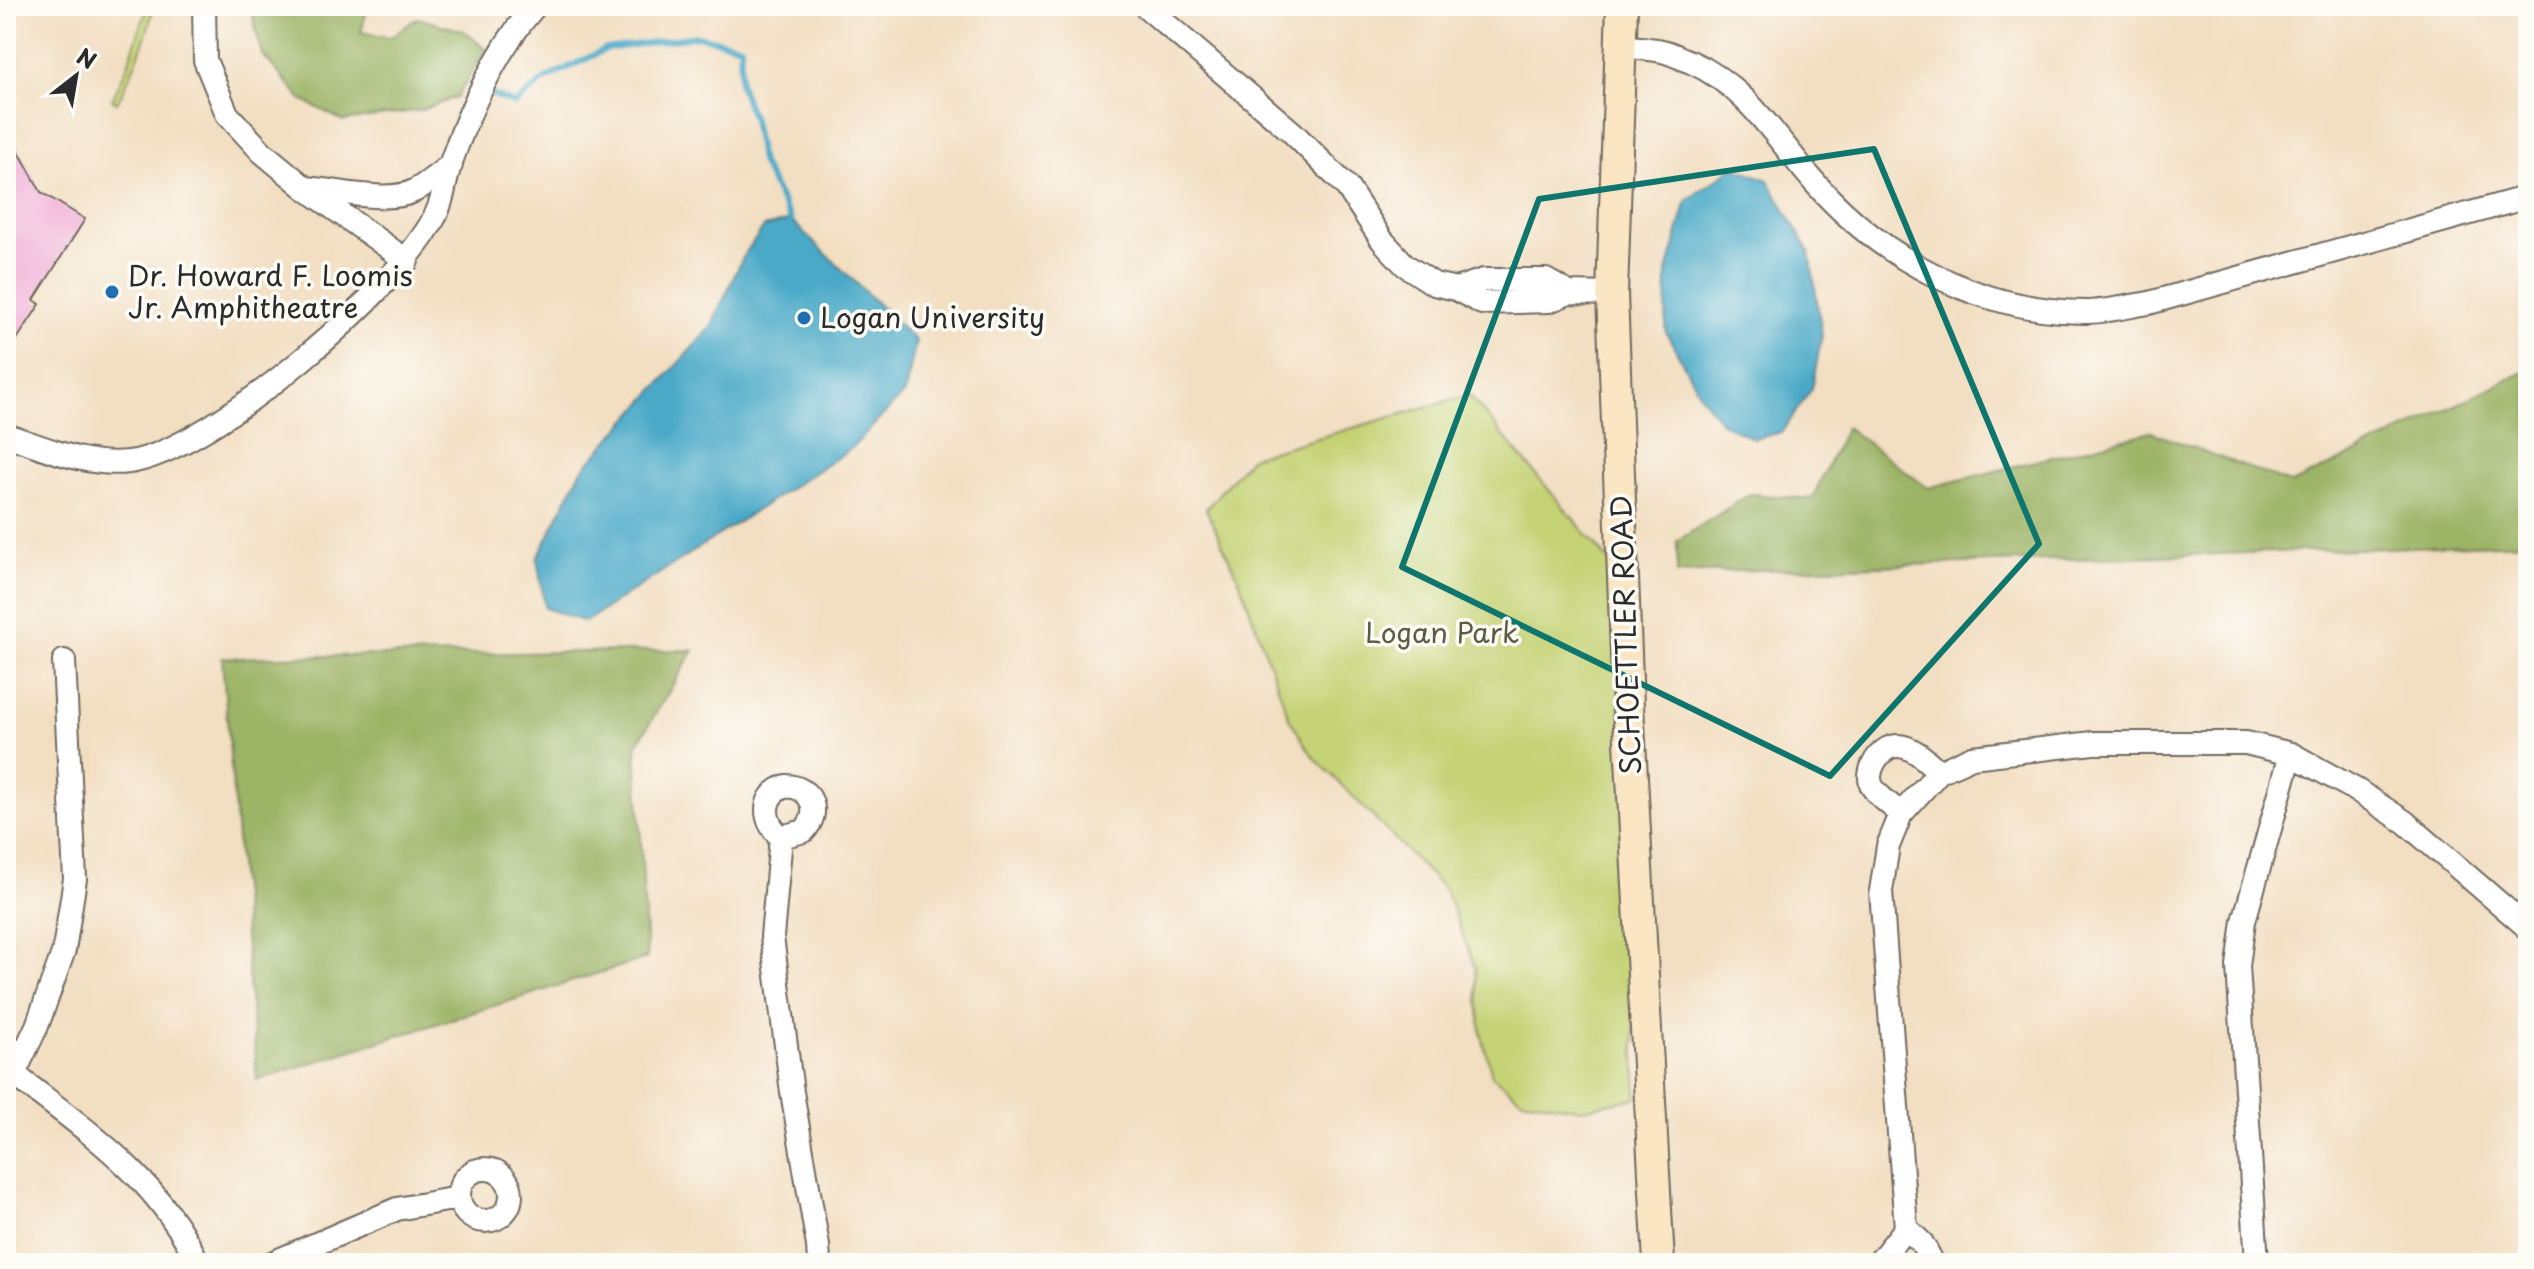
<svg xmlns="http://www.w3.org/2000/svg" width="2534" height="1269" font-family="'Playpen Sans',sans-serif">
  <rect width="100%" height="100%" fill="#fdfcf7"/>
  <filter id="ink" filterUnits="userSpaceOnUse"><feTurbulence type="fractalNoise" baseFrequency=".0125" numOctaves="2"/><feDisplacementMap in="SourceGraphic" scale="16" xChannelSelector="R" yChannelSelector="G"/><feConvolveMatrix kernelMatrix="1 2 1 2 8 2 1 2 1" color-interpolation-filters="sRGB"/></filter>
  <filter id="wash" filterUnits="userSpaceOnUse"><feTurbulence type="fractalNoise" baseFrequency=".006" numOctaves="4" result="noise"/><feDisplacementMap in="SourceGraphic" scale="32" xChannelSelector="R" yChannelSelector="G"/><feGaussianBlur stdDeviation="1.8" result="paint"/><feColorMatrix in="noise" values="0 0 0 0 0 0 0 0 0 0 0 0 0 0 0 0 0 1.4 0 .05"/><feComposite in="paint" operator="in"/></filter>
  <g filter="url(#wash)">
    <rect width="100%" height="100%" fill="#f2dec1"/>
    <!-- green -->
    <path fill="#c5d274" stroke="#787e50" stroke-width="2" d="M 148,6 L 154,6 C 146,40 133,72 117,103 L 112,100 L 127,67 Z
      M 1469,395 L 1614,567 L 1637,1098 L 1582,1109 L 1521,1099 L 1492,1076 L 1481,1032 L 1475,967 L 1445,890 L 1312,755 L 1290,720 L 1239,580 L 1206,509 L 1251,457 Z"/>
    <!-- forest -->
    <path fill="#9cb466" stroke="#647048" stroke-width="2" d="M 250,6 L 368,6 L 361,32 L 391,37 L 417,18 L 464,31 L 486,49 L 457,97 L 421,110 L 343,121 L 302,100 L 262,54 Z
      M 2528,370 L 2528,543 L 1677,573 L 1677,541 L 1750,494 L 1812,499 L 1846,427 L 1928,488 L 2151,432 L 2292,484 Z
      M 694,650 L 636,746 L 647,958 L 257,1080 L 222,658 Z"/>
    <!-- water -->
    <path fill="#48a9c7" stroke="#3a6a79" stroke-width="2" d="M 1734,167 L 1768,180 L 1810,253 L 1822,335 L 1812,388 L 1782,432 L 1754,439 L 1722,423 L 1700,395 L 1666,332 L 1667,272 L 1687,200 Z
      M 791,220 L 916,341 L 905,392 L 852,448 L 585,622 L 545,608 L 537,559 L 581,471 L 711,327 L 744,255 L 764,227 Z"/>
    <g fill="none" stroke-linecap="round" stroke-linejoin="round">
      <!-- stream -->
      <path stroke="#48a9c7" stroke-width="6" d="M 486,92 L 515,104 L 547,78 L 606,49 L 697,36 L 741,46 L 740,84 L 753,120 L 761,162 L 791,220"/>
    </g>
    <g id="blocks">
      <!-- building -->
      <path fill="#f0aad5" d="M 6,128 L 41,192 L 85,219 L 34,300 L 40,304 L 6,356 Z"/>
    </g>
  </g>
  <g filter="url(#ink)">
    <use href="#blocks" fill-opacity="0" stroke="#716a60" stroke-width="2"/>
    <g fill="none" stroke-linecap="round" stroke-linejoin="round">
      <defs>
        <path id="street" d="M 204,6 L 205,60 L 227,114 L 262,152 L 304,187 L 407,261
          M 1145,6 L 1292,132 L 1347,187 L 1382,240 L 1405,265 L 1434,284 L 1456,289 L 1482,303 L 1549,301 L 1569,293 L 1612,294
          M 1620,46 C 1634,48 1649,48 1662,51 C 1672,53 1682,59 1691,62 C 1749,88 1775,138 1816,184 C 1884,261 1984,313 2089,312 C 2109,311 2130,306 2149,303 L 2528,197
          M 306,188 C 335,190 388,204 414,191 C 427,184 439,173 451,165
          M 1456,289 L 1484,280 L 1546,280 L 1569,293
          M 6,435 C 46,448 86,467 129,462 C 209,452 404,286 437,212 C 444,197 445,180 450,165 C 469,110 497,49 535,6
          M 786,786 C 812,787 822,812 804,831 L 781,837 C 762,821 761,795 786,786 Z
          M 1901,814 C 1892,806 1880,798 1873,788 C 1863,773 1880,746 1897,746 C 1914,746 1928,762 1939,772
          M 781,837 L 772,937 L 792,1092 L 818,1246 L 819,1263
          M 6,1071 L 14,1074 C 86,1131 158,1177 198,1263
          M 14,1074 L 37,1026 L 64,950 L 75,879 L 64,661
          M459 1195a26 26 0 1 1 52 0a26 26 0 1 1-52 0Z
          M 1906,1228 L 1922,1243 L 1933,1263
          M 272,1263 L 397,1209 L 458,1198
          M 1878,1263 L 1906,1228 L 1881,891 L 1888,846 L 1901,814 L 1939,772 L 1972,757 L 2093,743 L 2246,743 L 2291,754 L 2358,791 L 2405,822 L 2528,928
          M 2257,1263 L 2238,966 L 2244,921 L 2291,754"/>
        <path id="secondary" d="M 1622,6 L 1612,294 L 1628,705 L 1659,1263"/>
      </defs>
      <!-- street casing -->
      <use href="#street" stroke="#716a60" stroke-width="26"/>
      <!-- secondary casing -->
      <use href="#secondary" stroke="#716a60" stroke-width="34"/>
      <!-- street -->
      <use href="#street" stroke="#fff" stroke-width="22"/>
      <!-- secondary -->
      <use href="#secondary" stroke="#fbe6c4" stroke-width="30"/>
    </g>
  </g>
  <!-- marked area -->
  <path fill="none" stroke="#0f766e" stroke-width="6" stroke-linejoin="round" d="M 1874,149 L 2039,544 L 1830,776 L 1402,567 L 1539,199 Z"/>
  <!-- markers -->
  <g fill="#1f6fb2" stroke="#fdfcf7" stroke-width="3">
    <circle cx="112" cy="292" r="8"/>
    <circle cx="804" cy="318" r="8"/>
  </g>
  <g text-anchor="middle" stroke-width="7" stroke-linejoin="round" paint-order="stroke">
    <!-- poi labels -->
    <g font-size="28" fill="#2b2b2b" stroke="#fdfcf7" text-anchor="start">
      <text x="128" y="286">Dr. Howard F. Loomis<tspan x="128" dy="32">Jr. Amphitheatre</tspan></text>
      <text x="820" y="328">Logan University</text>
    </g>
    <!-- park labels -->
    <g font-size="28" fill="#595d41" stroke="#fdfcf7">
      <text x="1442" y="643">Logan Park</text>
    </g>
    <!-- street labels -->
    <g font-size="28" fill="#2b2b2b" stroke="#fdfcf7">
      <text transform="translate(1626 635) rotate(-92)" y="10">SCHOETTLER ROAD</text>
    </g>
  </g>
  <!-- margin -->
  <rect width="2534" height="1269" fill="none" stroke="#fdfcf7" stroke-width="32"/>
  <!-- north arrow -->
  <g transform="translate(76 76) rotate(31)" stroke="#fdfcf7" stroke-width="6" paint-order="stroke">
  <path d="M0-6L14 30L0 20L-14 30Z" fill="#2b2b2b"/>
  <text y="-12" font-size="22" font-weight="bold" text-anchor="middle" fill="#2b2b2b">N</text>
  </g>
</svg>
